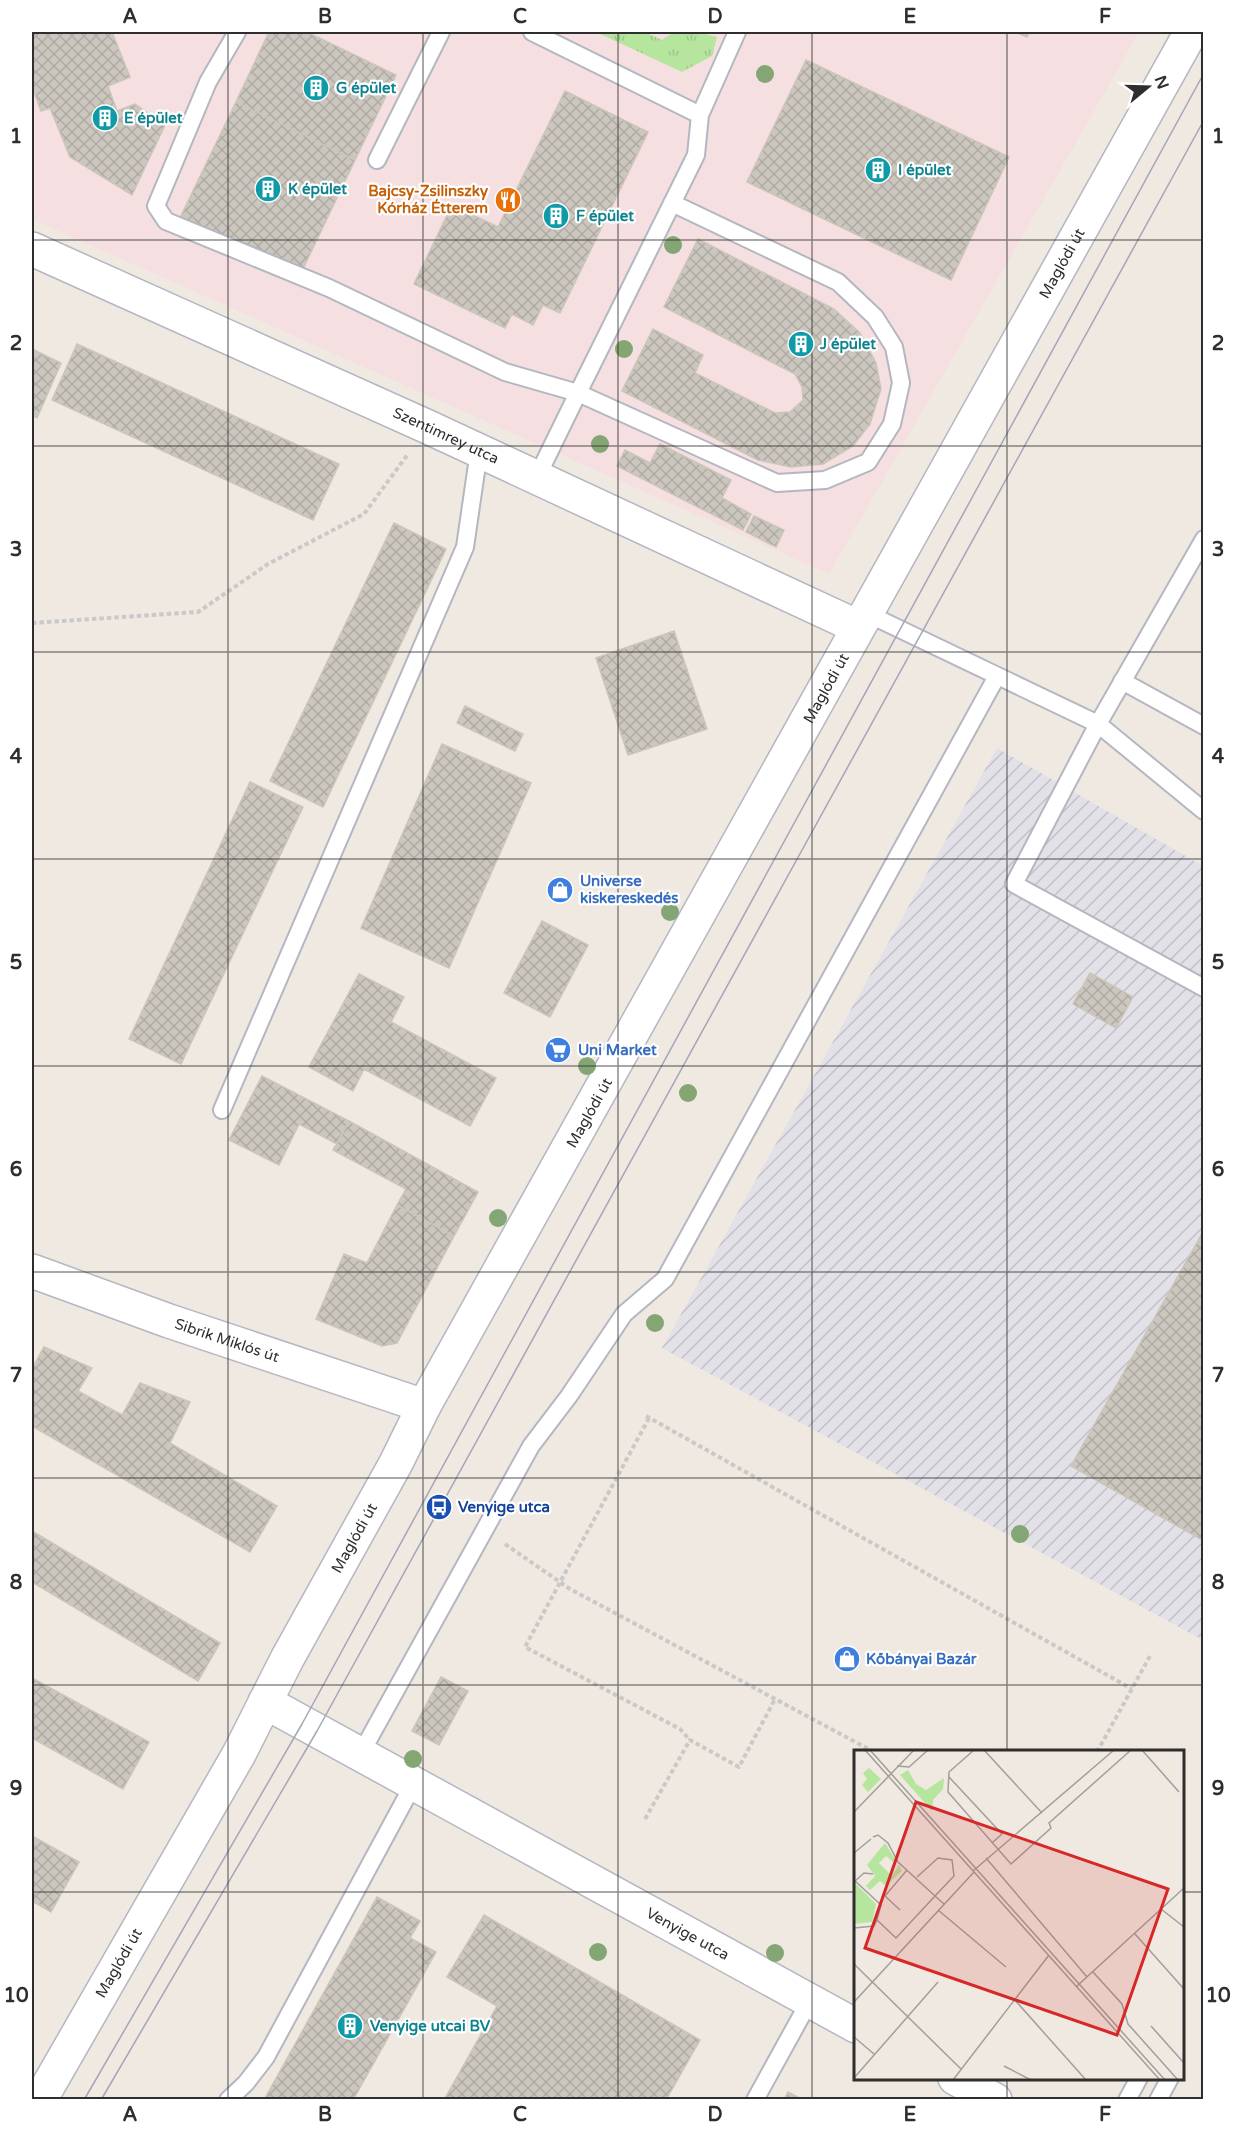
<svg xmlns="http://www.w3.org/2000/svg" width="1235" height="2131" font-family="'Varela Round',sans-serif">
  <defs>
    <pattern id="industrial-furrows" width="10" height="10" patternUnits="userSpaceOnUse" patternTransform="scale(1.5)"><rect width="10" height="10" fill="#e3e1e8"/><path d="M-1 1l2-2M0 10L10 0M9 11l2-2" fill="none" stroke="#c3c1c7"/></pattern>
    <pattern id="grass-tufts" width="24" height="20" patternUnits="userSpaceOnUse" patternTransform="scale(1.5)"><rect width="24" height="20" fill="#b6e59e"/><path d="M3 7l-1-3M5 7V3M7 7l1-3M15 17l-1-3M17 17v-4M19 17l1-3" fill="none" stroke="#9dc588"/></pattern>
    <pattern id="building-cross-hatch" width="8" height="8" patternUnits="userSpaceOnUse" patternTransform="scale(1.5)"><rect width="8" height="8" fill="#cbc7bf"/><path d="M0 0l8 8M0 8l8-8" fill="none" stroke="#afaba4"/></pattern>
  </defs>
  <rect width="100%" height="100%" fill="#efe9e1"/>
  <!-- industrial -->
  <path fill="url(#industrial-furrows)" d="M 997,748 L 1203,866 L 1203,1640 L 662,1348 Z"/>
  <!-- medical -->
  <path fill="#f5dfe0" d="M 32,32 L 1139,32 L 829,574 L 32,219 Z"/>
  <!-- grass -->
  <path fill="url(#grass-tufts)" d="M 596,32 L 645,32 L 662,40 C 679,26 697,32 717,37 L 712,56 L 682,72 Z"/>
  <!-- building -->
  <path fill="url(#building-cross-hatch)" stroke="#cbc5ba" stroke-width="1.5" d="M 32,32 L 112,32 L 130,77 L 108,86 L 117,111 L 135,104 L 165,125 L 132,195 L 70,157 L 50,108 L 41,111 L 32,86 Z
    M 269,32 L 307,32 L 396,75 L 355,160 L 236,102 Z
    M 1015,32 L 1029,32 L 1027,37 Z
    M 806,60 L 1009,157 L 951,280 L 747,182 Z
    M 565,91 L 648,132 L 560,313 L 543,305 L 533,325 L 512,314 L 505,328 L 414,284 L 452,205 L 498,227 Z
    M 236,102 L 355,160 L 300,275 L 180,218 Z
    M 698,239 L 834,309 L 860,333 L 876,363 L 881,389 L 870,424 L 853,446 L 823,464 L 791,467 L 758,460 L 622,391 L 653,329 L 703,355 L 695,373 L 775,413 L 790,412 L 803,400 L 802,387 L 795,374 L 664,307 Z
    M 77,344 L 339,464 L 313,520 L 52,400 Z
    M 32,349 L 61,363 L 37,418 L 32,415 Z
    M 660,444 L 731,480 L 722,498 L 751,514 L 743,530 L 617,466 L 625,450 L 650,463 Z
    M 754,516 L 784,530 L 776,547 L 746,532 Z
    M 394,523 L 446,549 L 323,807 L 270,781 Z
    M 674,631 L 707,729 L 628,755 L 596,658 Z
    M 465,706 L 523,734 L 515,751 L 457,723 Z
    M 442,744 L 531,783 L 449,968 L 361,928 Z
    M 250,782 L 303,807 L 181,1064 L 129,1039 Z
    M 542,921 L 588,945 L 550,1017 L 504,993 Z
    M 1090,973 L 1133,997 L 1116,1028 L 1073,1004 Z
    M 359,974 L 404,997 L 391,1022 L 496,1078 L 470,1126 L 364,1069 L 353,1091 L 309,1067 Z
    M 262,1076 L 349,1121 L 337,1144 L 299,1124 L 279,1165 L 229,1140 Z
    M 349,1121 L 478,1192 L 454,1236 L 397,1205 L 406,1189 L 333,1150 Z
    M 397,1205 L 454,1236 L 397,1343 L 382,1346 L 316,1319 L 344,1254 L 367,1263 Z
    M 1204,1230 L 1204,1541 L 1071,1466 Z
    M 44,1347 L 92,1368 L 78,1391 L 122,1415 L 140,1383 L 190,1402 L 170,1443 L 277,1506 L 250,1552 L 32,1426 L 32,1364 L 34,1365 Z
    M 32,1531 L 220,1643 L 198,1681 L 32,1582 Z
    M 441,1677 L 468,1691 L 439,1745 L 412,1731 Z
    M 32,1678 L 149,1742 L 123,1789 L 32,1738 Z
    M 32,1836 L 79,1862 L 51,1912 L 32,1901 Z
    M 377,1897 L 420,1921 L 410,1938 L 436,1952 L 353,2100 L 264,2100 Z
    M 484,1915 L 700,2040 L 666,2100 L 444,2100 L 497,2006 L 447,1977 Z
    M 788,2092 L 803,2100 L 784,2100 Z"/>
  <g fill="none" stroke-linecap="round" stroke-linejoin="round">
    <defs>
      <path id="lane" d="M 237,32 L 208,82 L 156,206 L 166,221 L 329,288 L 505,372 L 578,393 L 696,155 L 700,115 L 737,32
        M 532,32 L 700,115
        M 377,160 L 441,32
        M 537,477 L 578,393 L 777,483 L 825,480 L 868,462 L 892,424 L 901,383 L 894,347 L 875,317 L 838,282 L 672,203
        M 1204,539 L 1098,724 L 1014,884 L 1204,988
        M 866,613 L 1098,724 L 1204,811
        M 1122,681 L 1204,726
        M 222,1110 L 465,547 L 479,451
        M 360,1755 L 531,1446 L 569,1396 L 624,1314 L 665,1279 L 997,676
        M 228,2100 L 246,2083 L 266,2057 L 413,1785
        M 755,2100 L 809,2002
        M 1127,2100 L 1139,2078
        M 1158,2100 L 1170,2078"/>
      <g id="street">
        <path id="s1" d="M 32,249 L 428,427 L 858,627"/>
        <path id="s2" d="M 265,1702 L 856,2026"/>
        <path d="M 955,2078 L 995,2100"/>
      </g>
      <g id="secondary">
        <path id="s3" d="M 32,1271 L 169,1321 L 424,1406"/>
        <path id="s4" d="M 40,2100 L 239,1754 L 287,1659 L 396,1463 L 424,1406 C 683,950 935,490 1191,32"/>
      </g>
    </defs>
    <!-- lane casing -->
    <use href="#lane" stroke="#b4b7c1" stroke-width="20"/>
    <!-- street casing -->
    <use href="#street" stroke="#b4b7c1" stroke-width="36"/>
    <!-- secondary casing -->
    <use href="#secondary" stroke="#b4b7c1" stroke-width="36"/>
    <!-- path -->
    <path stroke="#c9c9c9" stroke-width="4" stroke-dasharray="4.5 3" stroke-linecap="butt" d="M 32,623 L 198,612 L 268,564 L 364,514 L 408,454
      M 646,1416 L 1132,1689
      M 649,1418 L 525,1647 L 680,1729 L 690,1740
      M 505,1544 L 570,1589 L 874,1752
      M 1097,1752 L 1150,1656
      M 645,1819 L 690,1740 L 739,1767 L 775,1699"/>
    <!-- lane -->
    <use href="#lane" stroke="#fff" stroke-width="16"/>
    <!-- street -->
    <use href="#street" stroke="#fff" stroke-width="33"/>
    <!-- secondary -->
    <use href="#secondary" stroke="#fff" stroke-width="33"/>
    <!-- tram -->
    <path stroke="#a3a6b8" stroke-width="1.5" d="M 84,2100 L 302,1724 L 1204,73
      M 101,2100 L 317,1731 L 1204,120"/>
  </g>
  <!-- trees -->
  <g fill="#84a574">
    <circle cx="765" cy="74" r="9"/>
    <circle cx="673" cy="245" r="9"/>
    <circle cx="624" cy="349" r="9"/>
    <circle cx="600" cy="444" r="9"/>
    <circle cx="670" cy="912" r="9"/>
    <circle cx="587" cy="1066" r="9"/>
    <circle cx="688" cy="1093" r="9"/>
    <circle cx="498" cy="1218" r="9"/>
    <circle cx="655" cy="1323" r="9"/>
    <circle cx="1020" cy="1534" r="9"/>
    <circle cx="413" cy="1759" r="9"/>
    <circle cx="598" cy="1952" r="9"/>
    <circle cx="775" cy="1953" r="9"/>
  </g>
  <!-- grid -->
  <path fill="none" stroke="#2e2e2e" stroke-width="1.5" stroke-opacity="0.55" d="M 228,32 L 228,2100M 423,32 L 423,2100M 618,32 L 618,2100M 812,32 L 812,2100M 1007,32 L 1007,1752M 32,240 L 1204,240M 32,446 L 1204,446M 32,652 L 1204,652M 32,859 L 1204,859M 32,1066 L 1204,1066M 32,1272 L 1204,1272M 32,1478 L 1204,1478M 32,1685 L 1204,1685M 32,1892 L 856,1892M 1182,1892 L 1204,1892M 1007,2078 L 1007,2100"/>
  <!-- icons -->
  <defs>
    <symbol id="building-disc" viewBox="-11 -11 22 22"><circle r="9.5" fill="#0f9aa8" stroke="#fff"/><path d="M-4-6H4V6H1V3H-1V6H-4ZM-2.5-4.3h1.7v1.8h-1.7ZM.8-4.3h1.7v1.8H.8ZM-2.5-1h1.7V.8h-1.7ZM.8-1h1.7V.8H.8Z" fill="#fff"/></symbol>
    <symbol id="restaurant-disc" viewBox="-11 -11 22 22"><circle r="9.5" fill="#e8710a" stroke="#fff"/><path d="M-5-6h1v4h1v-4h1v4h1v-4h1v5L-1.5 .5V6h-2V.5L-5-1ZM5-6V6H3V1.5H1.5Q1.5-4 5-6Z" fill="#fff"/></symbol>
    <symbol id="shop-disc" viewBox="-11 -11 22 22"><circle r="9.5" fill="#3f7fe0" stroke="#fff"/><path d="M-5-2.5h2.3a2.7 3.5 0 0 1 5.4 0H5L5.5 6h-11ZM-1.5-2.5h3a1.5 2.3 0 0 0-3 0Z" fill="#fff"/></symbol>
    <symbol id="supermarket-disc" viewBox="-11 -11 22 22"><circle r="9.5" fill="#3f7fe0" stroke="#fff"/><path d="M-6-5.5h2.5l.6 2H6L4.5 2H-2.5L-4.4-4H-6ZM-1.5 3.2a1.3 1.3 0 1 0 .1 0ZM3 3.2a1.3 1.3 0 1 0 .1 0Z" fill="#fff"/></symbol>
    <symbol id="bus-disc" viewBox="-11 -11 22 22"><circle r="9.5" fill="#1a4fb4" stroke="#fff"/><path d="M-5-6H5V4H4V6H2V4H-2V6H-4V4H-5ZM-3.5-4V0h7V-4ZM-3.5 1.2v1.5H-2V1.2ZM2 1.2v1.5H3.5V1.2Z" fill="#fff"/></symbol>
  </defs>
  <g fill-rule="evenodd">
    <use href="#building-disc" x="301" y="73" width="30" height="30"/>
    <use href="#building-disc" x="90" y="103" width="30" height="30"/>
    <use href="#building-disc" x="863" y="155" width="30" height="30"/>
    <use href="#building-disc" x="253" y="174" width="30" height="30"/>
    <use href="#restaurant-disc" x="493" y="185" width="30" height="30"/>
    <use href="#building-disc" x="541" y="201" width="30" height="30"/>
    <use href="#building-disc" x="786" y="329" width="30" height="30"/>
    <use href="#shop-disc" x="545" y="875" width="30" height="30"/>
    <use href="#supermarket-disc" x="543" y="1035" width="30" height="30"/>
    <use href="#bus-disc" x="424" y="1492" width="30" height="30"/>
    <use href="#shop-disc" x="832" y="1644" width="30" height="30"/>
    <use href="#building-disc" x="335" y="2011" width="30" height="30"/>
  </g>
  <g text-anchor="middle" stroke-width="4.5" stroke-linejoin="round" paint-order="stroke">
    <!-- culture labels -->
    <g font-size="15" font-weight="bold" fill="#0d838f" stroke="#fff" text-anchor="start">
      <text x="336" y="93">G épület</text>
      <text x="124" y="123">E épület</text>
      <text x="898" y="175">I épület</text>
      <text x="288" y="194">K épület</text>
      <text x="576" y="221">F épület</text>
      <text x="820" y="349">J épület</text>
      <text x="370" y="2031">Venyige utcai BV</text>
    </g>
    <!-- food labels -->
    <g font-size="15" font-weight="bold" fill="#c56008" stroke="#fff" text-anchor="end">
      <text x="488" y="196">Bajcsy-Zsilinszky<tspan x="488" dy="17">Kórház Étterem</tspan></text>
    </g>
    <!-- street labels -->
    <g font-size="15" fill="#2e2e2e" stroke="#fff">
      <text dy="5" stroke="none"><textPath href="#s4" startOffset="2102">Maglódi út</textPath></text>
      <text dy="5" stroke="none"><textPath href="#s1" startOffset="454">Szentimrey utca</textPath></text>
      <text dy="5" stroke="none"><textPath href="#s4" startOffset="1616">Maglódi út</textPath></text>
      <text dy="5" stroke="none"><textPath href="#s4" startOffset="1130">Maglódi út</textPath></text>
      <text dy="5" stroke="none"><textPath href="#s3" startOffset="207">Sibrik Miklós út</textPath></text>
      <text dy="5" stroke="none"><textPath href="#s4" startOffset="644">Maglódi út</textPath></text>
      <text dy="5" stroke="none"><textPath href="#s2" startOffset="482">Venyige utca</textPath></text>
      <text dy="5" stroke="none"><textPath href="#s4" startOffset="158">Maglódi út</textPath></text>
    </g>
    <!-- shop labels -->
    <g font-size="15" font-weight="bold" fill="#366cbe" stroke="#fff" text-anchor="start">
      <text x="580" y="886">Universe<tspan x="580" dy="17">kiskereskedés</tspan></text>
      <text x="578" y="1055">Uni Market</text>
      <text x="866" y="1664">Kőbányai Bazár</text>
    </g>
    <!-- transit labels -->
    <g font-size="15" font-weight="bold" fill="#164399" stroke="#fff" text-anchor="start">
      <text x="458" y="1512">Venyige utca</text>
    </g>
  </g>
  <!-- overview -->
  <g transform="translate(854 1750)">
    <rect width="330" height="330" fill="#efe9e1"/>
    <path d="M 31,93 L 41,109 L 39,112 L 32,106 L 25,113 L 38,126 L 45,115 L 48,121 L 32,136 L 26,131 L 16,140 L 12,136 L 21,126 L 13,115 Z" fill="#b6e59e"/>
    <path d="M 15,18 L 27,29 L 14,42 L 8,35 L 13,29 L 9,23 ZM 54,20 L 62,34 L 72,40 L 90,28 L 89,39 L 79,50 L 78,61 L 46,25 Z" fill="#b6e59e"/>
    <path d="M 0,132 L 22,154 L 18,172 L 0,174 Z" fill="#b6e59e"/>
    <path fill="none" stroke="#a29e99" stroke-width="1.5" d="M 11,0 L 306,330M 16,0 L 311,330M 120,0 L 95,22 L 94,42 L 157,114 L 197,78 L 195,73 L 277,0M 130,0 L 188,63M 288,0 L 325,42M 43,16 L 55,17 L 74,0M 95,27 L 148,84 L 138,93M 0,62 L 60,0M 0,103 L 17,89M 132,108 L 233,227M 119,121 L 260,0M 63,127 L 84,108 L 98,110 L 100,126 L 81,146 L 90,154M 0,130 L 27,155 L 23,170 L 42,188 L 81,146 L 44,112 L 34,93 L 24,85 L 19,87M 1,131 L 10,123 L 19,124M 307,159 L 330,177M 46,160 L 31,146 L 53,120M 84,160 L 152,217M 0,178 L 20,176 L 23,170M 281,184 L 330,239M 0,214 L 107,319M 239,222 L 268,254 L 274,274 L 324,330M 223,236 L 330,138M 160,249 L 232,330M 0,252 L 120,122M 297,276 L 330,313M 0,287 L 20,304M 150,316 L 177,330M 0,328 L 84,232M 99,330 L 195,205"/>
    <path fill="#d62828" fill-opacity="0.15" stroke="#d62828" stroke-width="3" d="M 62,52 L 314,139 L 263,285 L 11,198 Z"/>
    <rect width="330" height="330" fill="none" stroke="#2e2e2e" stroke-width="3"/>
  </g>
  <!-- border -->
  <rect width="1235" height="2131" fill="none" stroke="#ffffff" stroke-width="66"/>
  <!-- north arrow -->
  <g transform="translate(1148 87) rotate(71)" stroke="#ffffff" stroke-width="4.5" paint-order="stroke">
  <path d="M0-4.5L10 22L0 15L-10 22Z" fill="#2e2e2e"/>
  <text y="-9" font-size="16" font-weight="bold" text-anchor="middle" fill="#2e2e2e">N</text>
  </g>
  <rect x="33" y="33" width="1169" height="2065" fill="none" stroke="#2e2e2e" stroke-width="2"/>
  <g font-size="20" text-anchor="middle" font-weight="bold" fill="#2e2e2e">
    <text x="130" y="23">A</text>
    <text x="325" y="23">B</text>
    <text x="520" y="23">C</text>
    <text x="715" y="23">D</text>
    <text x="910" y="23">E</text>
    <text x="1105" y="23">F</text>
    <text x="16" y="143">1</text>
    <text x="1218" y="143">1</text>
    <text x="16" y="350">2</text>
    <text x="1218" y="350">2</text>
    <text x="16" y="556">3</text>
    <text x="1218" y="556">3</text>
    <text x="16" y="763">4</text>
    <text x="1218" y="763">4</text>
    <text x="16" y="969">5</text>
    <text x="1218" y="969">5</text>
    <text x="16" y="1176">6</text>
    <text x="1218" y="1176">6</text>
    <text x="16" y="1382">7</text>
    <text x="1218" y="1382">7</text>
    <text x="16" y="1589">8</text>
    <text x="1218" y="1589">8</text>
    <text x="16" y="1795">9</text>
    <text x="1218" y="1795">9</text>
    <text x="16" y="2002">10</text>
    <text x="1218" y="2002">10</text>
    <text x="130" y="2121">A</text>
    <text x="325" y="2121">B</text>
    <text x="520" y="2121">C</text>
    <text x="715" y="2121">D</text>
    <text x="910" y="2121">E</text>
    <text x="1105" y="2121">F</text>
  </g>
</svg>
